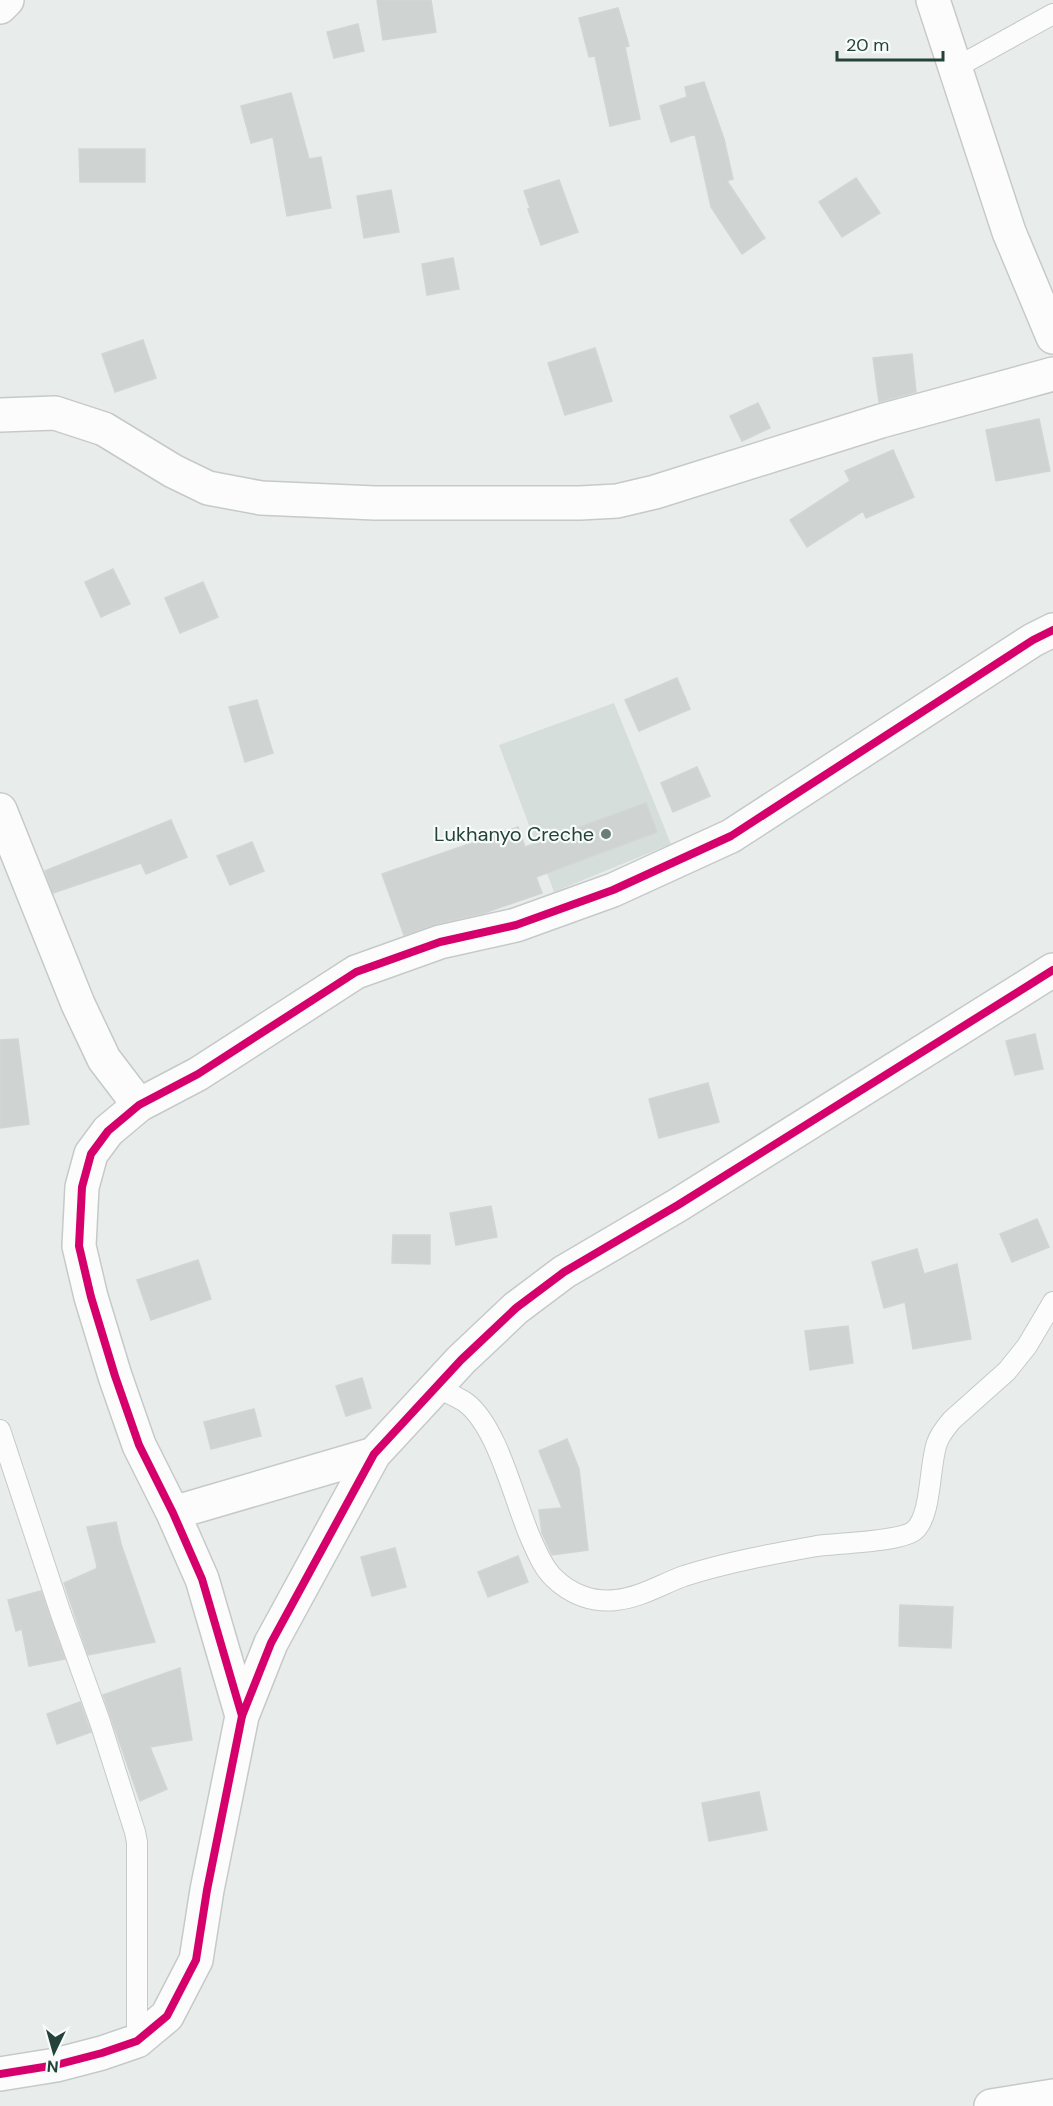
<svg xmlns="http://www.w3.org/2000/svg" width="1053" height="2106" font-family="'DM Sans',sans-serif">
  <rect width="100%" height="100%" fill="#e8edeb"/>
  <!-- built -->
  <path fill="#d6dedb" d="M 614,703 L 671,844 L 554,892 L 499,745 Z"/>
  <!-- building -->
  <path fill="#cfd4d2" stroke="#d1d6d4" stroke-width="1.5" d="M 377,0 L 431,0 L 436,32 L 383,40 Z
    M 618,8 L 629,46 L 625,47 L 640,119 L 610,126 L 595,56 L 589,57 L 579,18 Z
    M 358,24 L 364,51 L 334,58 L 327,32 Z
    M 704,82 L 724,139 L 733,179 L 727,181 L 765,238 L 742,254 L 711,207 L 695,134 L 671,142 L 660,106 L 687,97 L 685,87 Z
    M 291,93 L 309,159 L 321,157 L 331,208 L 287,216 L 273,137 L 251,143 L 241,106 Z
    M 79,149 L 145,149 L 145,182 L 80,182 Z
    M 856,178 L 880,213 L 842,237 L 819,202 Z
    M 559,180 L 578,232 L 541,245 L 528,209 L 530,208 L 524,191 Z
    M 391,190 L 399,232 L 364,238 L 357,196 Z
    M 453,258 L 459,289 L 427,295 L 422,264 Z
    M 143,340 L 156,378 L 115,392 L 102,354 Z
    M 595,348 L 612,401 L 565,415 L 548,363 Z
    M 912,354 L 916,392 L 879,402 L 873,358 Z
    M 758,403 L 770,428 L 742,441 L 730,416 Z
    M 1039,419 L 1050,471 L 996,481 L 986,430 Z
    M 893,450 L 914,497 L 866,518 L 863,511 L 807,547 L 790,520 L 850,481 L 845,471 Z
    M 113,569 L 130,604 L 101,617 L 85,582 Z
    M 203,582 L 218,617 L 180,633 L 165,598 Z
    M 677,678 L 690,709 L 639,731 L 625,700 Z
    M 257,700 L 273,753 L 245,762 L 229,707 Z
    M 697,767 L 710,796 L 673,812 L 661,783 Z
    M 646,803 L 657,832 L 536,877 L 542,893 L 484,913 L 436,924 L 404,935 L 382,874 L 518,827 L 525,847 Z
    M 171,820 L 187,857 L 146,874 L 141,863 L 53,893 L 45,871 Z
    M 252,842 L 264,871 L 230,885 L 217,856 Z
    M 1035,1034 L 1043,1069 L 1015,1075 L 1006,1041 Z
    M 18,1039 L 29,1124 L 0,1128 L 0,1040 Z
    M 708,1083 L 719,1122 L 659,1138 L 649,1099 Z
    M 491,1206 L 497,1237 L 456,1245 L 450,1213 Z
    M 1037,1219 L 1049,1247 L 1012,1262 L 1000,1234 Z
    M 393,1235 L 430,1235 L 430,1264 L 392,1263 Z
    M 917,1249 L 924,1274 L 957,1264 L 971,1339 L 913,1349 L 905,1302 L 884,1308 L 872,1262 Z
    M 198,1260 L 211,1299 L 151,1320 L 137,1280 Z
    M 848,1326 L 853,1363 L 810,1370 L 805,1331 Z
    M 362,1378 L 371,1408 L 346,1416 L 336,1386 Z
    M 254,1409 L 261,1436 L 211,1449 L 204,1422 Z
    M 567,1439 L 579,1469 L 588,1550 L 552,1555 L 542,1533 L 539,1510 L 562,1508 L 539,1451 Z
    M 116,1522 L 121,1544 L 155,1642 L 88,1655 L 64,1583 L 96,1569 L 97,1566 L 87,1527 Z
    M 395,1548 L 406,1587 L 372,1596 L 361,1557 Z
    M 518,1556 L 528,1582 L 488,1597 L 478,1572 Z
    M 41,1591 L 65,1659 L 29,1666 L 22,1629 L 16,1631 L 8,1600 Z
    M 900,1605 L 953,1607 L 951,1648 L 899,1646 Z
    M 180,1668 L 192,1740 L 150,1747 L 167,1789 L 140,1801 L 103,1695 Z
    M 80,1702 L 91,1732 L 57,1744 L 47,1714 Z
    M 759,1792 L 767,1830 L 709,1841 L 702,1803 Z"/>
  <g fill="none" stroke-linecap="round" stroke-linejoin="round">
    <defs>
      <path id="service" d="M 957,67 L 1053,14
        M 436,1387 C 445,1392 456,1396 465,1402 C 498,1426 514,1501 531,1539 C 537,1552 543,1568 554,1578 C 570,1594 593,1603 616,1600 C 639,1598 662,1584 684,1576 C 728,1562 772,1554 817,1546 C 838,1543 902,1542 915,1530 C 932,1514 929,1465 937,1443 C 940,1434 946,1427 952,1420 L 1007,1371 L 1027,1346 L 1053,1302
        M 0,1430 L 61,1614 L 100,1722 L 135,1832 L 137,1842 L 137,2041"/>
      <path id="minor" d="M 933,0 L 1009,232 L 1053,337
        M 0,7 L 7,0
        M 0,415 L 55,413 L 104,429 L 173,471 L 208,488 L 261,498 L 375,503 L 580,503 L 617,501 L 655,492 L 881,421 L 1053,374
        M 0,810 L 78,1004 L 104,1059 L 139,1105
        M 173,1513 L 374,1454
        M 242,1716 L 202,1579 L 173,1513 L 139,1445 L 115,1376 L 91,1297 L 79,1246 L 82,1187 L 91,1154 L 108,1131 L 139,1105 L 198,1074 L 356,972 L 440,942 L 516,925 L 613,890 L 731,836 L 1033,640 L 1053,630
        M 0,2074 L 56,2065 L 102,2053 L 137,2041 L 167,2016 L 196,1960 L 207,1890 L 242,1716 L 271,1643 L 374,1454 L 461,1360 L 516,1308 L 564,1272 L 678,1205 L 1053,970
        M 991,2106 L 1053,2096"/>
    </defs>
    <!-- service casing -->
    <use href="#service" stroke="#c5cac8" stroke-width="22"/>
    <!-- minor casing -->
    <use href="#minor" stroke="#c5cac8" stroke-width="36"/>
    <!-- service -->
    <use href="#service" stroke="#fcfcfc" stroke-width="20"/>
    <!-- minor -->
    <use href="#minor" stroke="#fcfcfc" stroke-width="33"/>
    <defs>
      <path id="cycleway" d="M 242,1716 L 202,1579 L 173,1513 L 139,1445 L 115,1376 L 91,1297 L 79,1246 L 82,1187 L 91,1154 L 108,1131 L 139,1105 L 198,1074 L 356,972 L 440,942 L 516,925 L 613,890 L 731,836 L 1033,640 L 1053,630
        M 0,2074 L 56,2065 L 102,2053 L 137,2041 L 167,2016 L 196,1960 L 207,1890 L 242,1716 L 271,1643 L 374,1454 L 461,1360 L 516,1308 L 564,1272 L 678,1205 L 1053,970"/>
    </defs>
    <!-- cycleway casing -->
    <use href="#cycleway" stroke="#f7fbf9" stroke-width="11"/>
    <!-- cycleway -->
    <use href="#cycleway" stroke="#d6006c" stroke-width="8"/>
  </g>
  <!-- markers -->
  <circle fill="#697e78" stroke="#f7fbf9" stroke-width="2" cx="606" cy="834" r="6"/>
  <g text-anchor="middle" stroke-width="4.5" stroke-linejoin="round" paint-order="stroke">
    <!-- poi labels -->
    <g font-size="20" fill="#24423a" stroke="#f7fbf9" text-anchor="end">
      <text x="594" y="841">Lukhanyo Creche</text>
    </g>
  </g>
  <!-- north arrow -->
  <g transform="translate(54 2052) rotate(185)" stroke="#f7fbf9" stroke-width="4.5" paint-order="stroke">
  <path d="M0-4.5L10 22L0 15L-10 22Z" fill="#24423a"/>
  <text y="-9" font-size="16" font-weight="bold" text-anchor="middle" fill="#24423a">N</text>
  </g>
  <!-- scale -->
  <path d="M837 51v9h106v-9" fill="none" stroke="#24423a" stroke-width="3"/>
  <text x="846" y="51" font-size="18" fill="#24423a" stroke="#f7fbf9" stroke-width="4.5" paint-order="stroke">20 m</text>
</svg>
